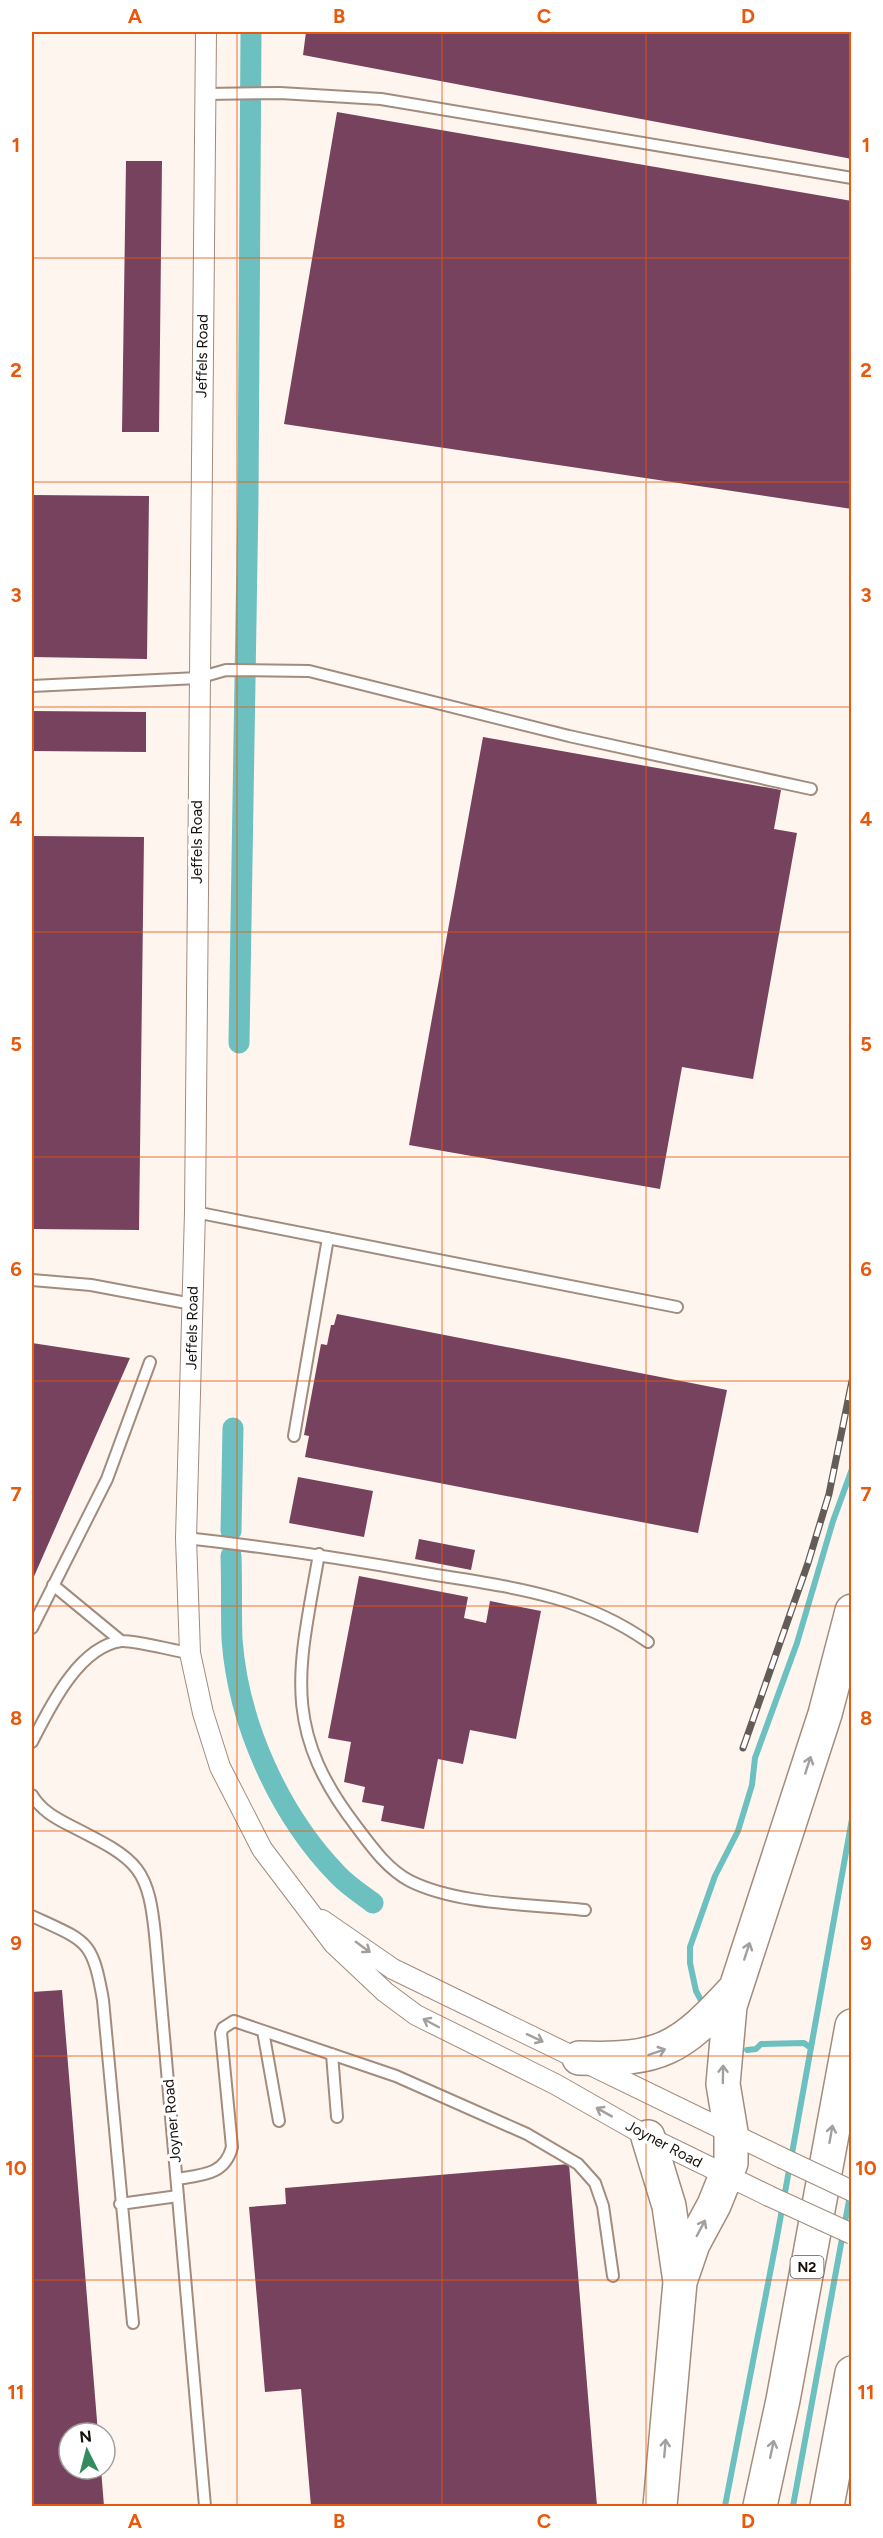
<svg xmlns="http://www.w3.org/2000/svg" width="883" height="2538" font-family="Figtree,sans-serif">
  <rect width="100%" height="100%" fill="#fff5ef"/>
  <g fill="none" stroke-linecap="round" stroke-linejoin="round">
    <!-- stream -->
    <path stroke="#6cc0c0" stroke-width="6" d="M 703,2004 L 696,1991 L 690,1963 L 690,1947 L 715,1876 L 738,1831 L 752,1785 L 755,1758 L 797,1643 L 833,1521 L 852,1469
      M 747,2050 L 756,2049 L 761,2044 L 804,2043 L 811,2048
      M 725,2506 L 777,2237 L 852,1819
      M 793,2506 L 850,2195"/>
    <!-- canal -->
    <path stroke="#6cc0c0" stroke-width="21" d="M 239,1043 L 248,499 L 251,32
      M 231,1531 L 233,1428
      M 231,1556 C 232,1584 231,1612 232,1639 C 238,1723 279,1814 337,1874 C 347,1885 361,1894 373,1903"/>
  </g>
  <!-- building -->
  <path fill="#77425d" d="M 306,32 L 852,32 L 852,159 L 303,55 Z
    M 337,112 L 852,201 L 852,509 L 284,424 Z
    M 126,161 L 162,161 L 159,432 L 122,432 Z
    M 32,495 L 149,496 L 147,659 L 32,657 Z
    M 32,711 L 146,712 L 146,752 L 32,751 Z
    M 483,737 L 781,790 L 774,829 L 797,833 L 753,1079 L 682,1067 L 660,1189 L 409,1145 Z
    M 32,836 L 144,837 L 139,1230 L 32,1229 Z
    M 337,1314 L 727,1390 L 698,1533 L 305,1457 L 309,1436 L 304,1435 L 321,1344 L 327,1345 L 331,1325 L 334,1325 Z
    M 32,1343 L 130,1358 L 32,1581 Z
    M 298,1477 L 373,1491 L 364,1537 L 289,1523 Z
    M 419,1539 L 475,1550 L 471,1570 L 415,1559 Z
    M 359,1576 L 468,1597 L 464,1618 L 486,1623 L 490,1601 L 541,1611 L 516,1739 L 470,1730 L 463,1764 L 438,1759 L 424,1829 L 381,1821 L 384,1806 L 362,1802 L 365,1787 L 344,1782 L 351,1742 L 328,1738 Z
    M 62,1990 L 98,2433 L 69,2433 L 69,2469 L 101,2469 L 104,2506 L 32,2506 L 32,1992 Z
    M 569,2164 L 597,2506 L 311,2506 L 301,2389 L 265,2392 L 249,2207 L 286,2204 L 285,2188 Z"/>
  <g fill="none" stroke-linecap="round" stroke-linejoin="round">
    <defs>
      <path id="lane" d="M 205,94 L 280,93 L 381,99 L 852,178
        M 32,686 L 198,678 L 226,670 L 309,671 L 569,736 L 811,789
        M 195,1212 L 677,1307
        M 32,1280 L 91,1285 L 192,1304
        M 294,1436 L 328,1238
        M 186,1538 C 267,1547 346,1559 425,1573 C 507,1587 578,1593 648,1642
        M 319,1554 C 299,1668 280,1727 356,1826 C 371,1846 387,1869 410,1881 C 458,1905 531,1904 585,1910
        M 53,1585 L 121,1641
        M 32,1628 L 107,1479 L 150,1362
        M 32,1742 C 49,1709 78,1647 121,1641 C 135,1640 174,1651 190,1653
        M 32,1795 C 41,1810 55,1818 71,1826 C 140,1861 149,1866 156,1945 L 205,2506
        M 32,1916 C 87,1942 92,1938 103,2000 L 133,2323
        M 263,2031 L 279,2121
        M 332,2054 L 337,2117
        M 177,2179 C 202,2175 225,2175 232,2147 L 221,2033 L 223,2028 L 234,2021 L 396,2076 L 527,2134 L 578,2164 L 595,2183 L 603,2206 L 613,2276
        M 120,2204 L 178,2196"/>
      <path id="street" d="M 206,32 L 195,1212 L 186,1538 L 190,1653 L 203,1713 L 220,1767 L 262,1849 L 334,1944 L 385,1992 L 416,2015 L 555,2084 L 648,2137 L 769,2196
        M 322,1920 L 393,1969 L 782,2158"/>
      <path id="highway" d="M 579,2058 C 661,2061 680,2049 735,1989
        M 648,2137 L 669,2206 L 680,2282 L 660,2506
        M 680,2282 L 693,2244 L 714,2205 L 731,2163 L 731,2132 L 723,2084 L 730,2006 L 825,1714 L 852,1611
        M 760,2506 L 783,2400 L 852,2026
        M 827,2506 L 852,2373"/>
    </defs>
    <!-- lane casing -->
    <use href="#lane" stroke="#a18c7d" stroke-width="14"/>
    <!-- street casing -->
    <use href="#street" stroke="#a18c7d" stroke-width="22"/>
    <!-- highway casing -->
    <use href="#highway" stroke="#a18c7d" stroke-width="36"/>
    <!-- lane -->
    <use href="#lane" stroke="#fff" stroke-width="10"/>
    <!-- street -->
    <use href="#street" stroke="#fff" stroke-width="20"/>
    <!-- highway -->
    <use href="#highway" stroke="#fff" stroke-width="33"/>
    <defs>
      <path id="rail" d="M 743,1748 L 808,1563 L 829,1494 L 852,1381"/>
    </defs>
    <!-- rail casing -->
    <use href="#rail" stroke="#645c57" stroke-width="7"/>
    <!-- rail -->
    <use href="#rail" stroke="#fff" stroke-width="4.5" stroke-dasharray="14" stroke-linecap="butt"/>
    <defs>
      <path id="street-bridge" d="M 782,2158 L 852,2191
        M 769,2196 L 852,2234"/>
    </defs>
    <!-- street-bridge casing -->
    <use href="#street-bridge" stroke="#a18c7d" stroke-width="22" stroke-linecap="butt"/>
    <!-- street-bridge -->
    <use href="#street-bridge" stroke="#fff" stroke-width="20"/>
  </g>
  <!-- one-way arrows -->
  <defs><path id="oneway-shaft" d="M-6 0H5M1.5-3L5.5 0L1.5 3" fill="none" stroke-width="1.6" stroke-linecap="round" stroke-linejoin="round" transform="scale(1.5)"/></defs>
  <g stroke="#a29f9d">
    <use href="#oneway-shaft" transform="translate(808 1765) rotate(-72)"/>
    <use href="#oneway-shaft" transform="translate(363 1947) rotate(36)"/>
    <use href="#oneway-shaft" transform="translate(747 1951) rotate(-72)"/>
    <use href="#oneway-shaft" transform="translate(431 2023) rotate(-152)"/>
    <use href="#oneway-shaft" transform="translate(535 2038) rotate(25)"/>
    <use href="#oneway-shaft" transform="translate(657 2052) rotate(-19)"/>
    <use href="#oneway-shaft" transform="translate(723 2074) rotate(-89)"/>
    <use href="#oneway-shaft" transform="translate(604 2112) rotate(-151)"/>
    <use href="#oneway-shaft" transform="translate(831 2134) rotate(-80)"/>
    <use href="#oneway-shaft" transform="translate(701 2228) rotate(-62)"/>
    <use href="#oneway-shaft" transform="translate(665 2448) rotate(-85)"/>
    <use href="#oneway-shaft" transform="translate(772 2449) rotate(-78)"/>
  </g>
  <!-- grid -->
  <path fill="none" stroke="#e8590c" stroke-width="1.5" stroke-opacity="0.55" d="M 237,32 L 237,2506M 442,32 L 442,2506M 646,32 L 646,2506M 32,258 L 852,258M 32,482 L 852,482M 32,707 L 852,707M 32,932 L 852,932M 32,1157 L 852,1157M 32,1381 L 852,1381M 32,1606 L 852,1606M 32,1831 L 852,1831M 32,2056 L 852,2056M 32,2280 L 852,2280"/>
  <g text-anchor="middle" stroke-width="6" stroke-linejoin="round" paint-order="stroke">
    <!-- shield labels -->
    <rect fill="#fff" stroke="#5d5854" stroke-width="1.5" x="790.5" y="2256" width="33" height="22" rx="4.5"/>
    <g font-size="14" font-weight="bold" fill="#17100b">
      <text x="807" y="2272">N2</text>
    </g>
    <!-- street labels -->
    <g font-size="15" fill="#17100b" stroke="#fff">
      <text transform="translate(202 356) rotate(-89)" y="5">Jeffels Road</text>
      <text transform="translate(197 842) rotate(-90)" y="5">Jeffels Road</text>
      <text transform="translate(192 1328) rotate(-89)" y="5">Jeffels Road</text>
      <text transform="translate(172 2121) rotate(-95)" y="5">Joyner Road</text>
      <text transform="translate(664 2144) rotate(28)" y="5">Joyner Road</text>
    </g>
  </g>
  <!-- border -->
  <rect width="883" height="2538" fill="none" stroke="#ffffff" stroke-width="66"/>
  <!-- north arrow -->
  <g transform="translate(87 2451) rotate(354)"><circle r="28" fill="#ffffff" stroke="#a29f9d" stroke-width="1.5"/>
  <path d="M0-4.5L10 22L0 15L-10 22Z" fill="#348b5f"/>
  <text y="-9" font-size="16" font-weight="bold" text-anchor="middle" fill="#17100b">N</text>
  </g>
  <rect x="33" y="33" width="817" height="2472" fill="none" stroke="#e8590c" stroke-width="2"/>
  <g font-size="20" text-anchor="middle" font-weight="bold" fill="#e8590c">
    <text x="135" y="23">A</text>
    <text x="339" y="23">B</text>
    <text x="544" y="23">C</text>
    <text x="748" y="23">D</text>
    <text x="16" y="152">1</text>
    <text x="866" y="152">1</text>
    <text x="16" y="377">2</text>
    <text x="866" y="377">2</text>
    <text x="16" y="602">3</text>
    <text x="866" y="602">3</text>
    <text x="16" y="826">4</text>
    <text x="866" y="826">4</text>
    <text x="16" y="1051">5</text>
    <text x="866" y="1051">5</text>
    <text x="16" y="1276">6</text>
    <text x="866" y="1276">6</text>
    <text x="16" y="1501">7</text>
    <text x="866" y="1501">7</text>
    <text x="16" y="1725">8</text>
    <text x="866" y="1725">8</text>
    <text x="16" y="1950">9</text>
    <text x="866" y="1950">9</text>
    <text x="16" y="2175">10</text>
    <text x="866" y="2175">10</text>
    <text x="16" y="2399">11</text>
    <text x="866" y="2399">11</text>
    <text x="135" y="2528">A</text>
    <text x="339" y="2528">B</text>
    <text x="544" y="2528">C</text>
    <text x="748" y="2528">D</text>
  </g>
</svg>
